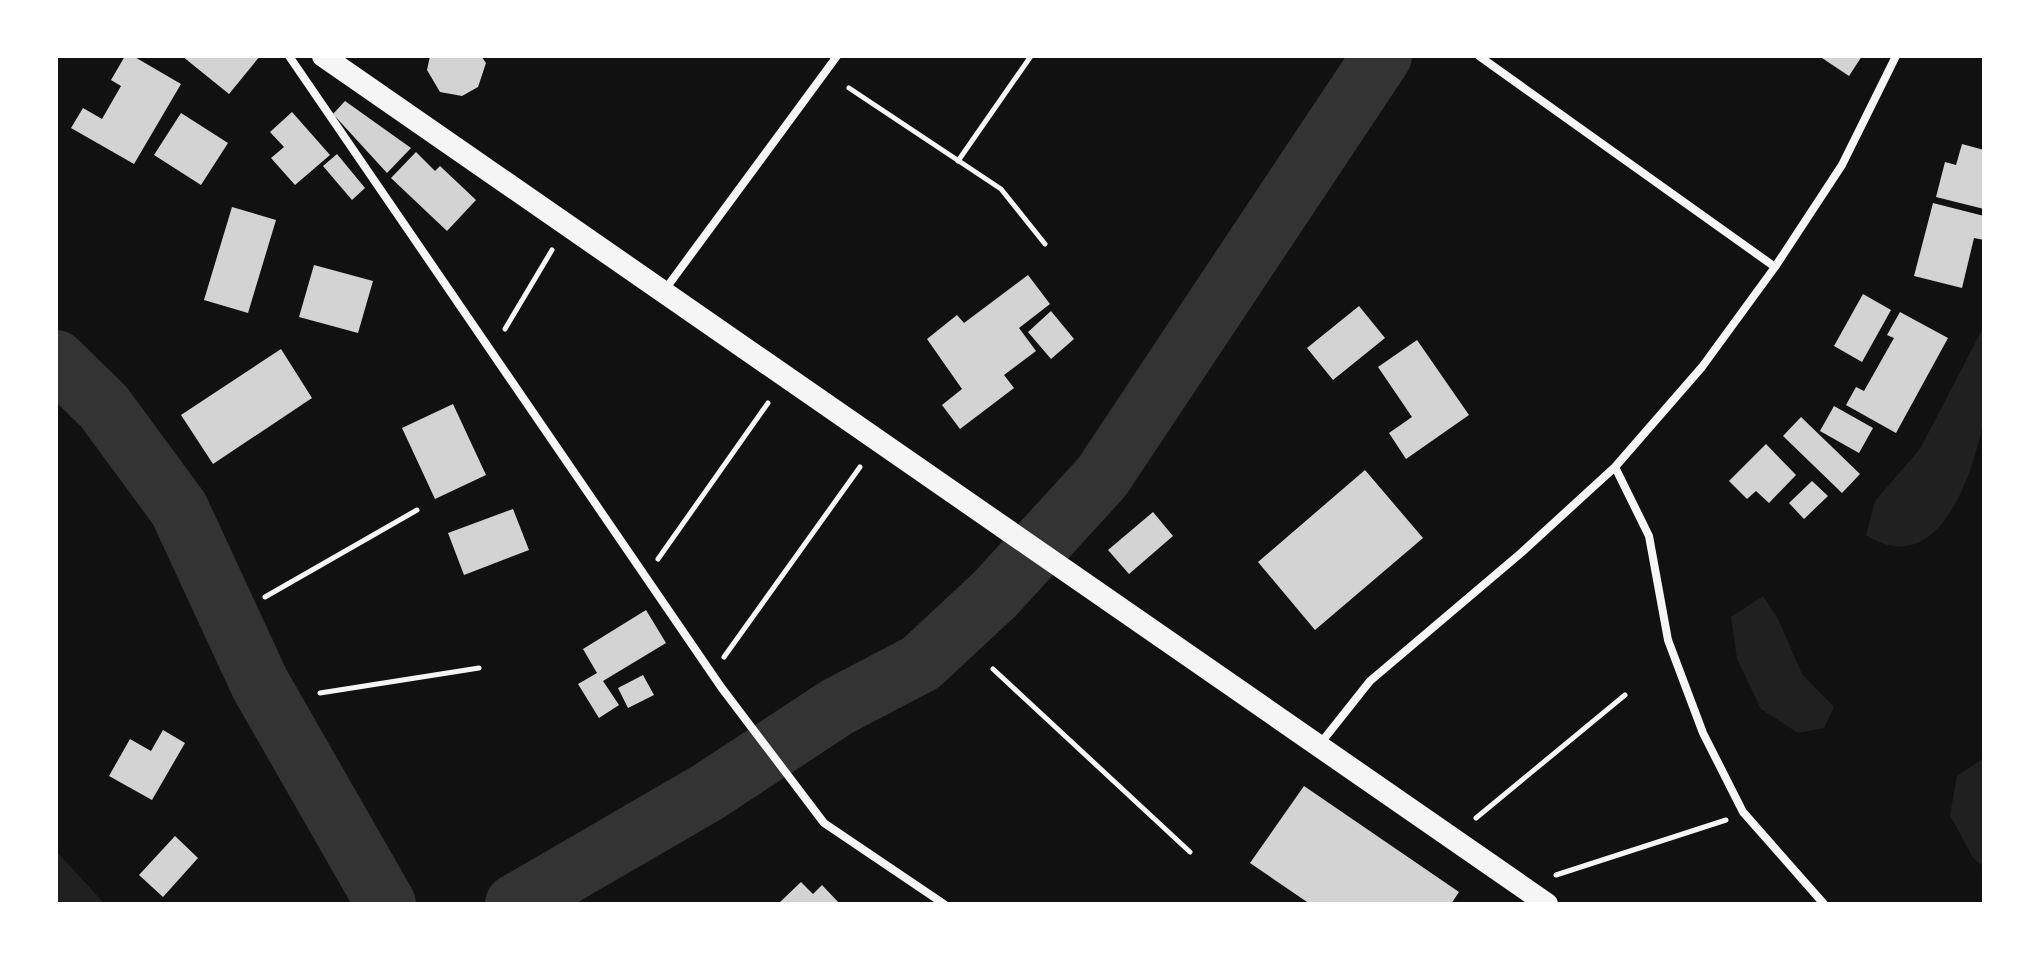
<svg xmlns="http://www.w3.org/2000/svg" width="2040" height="960" font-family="'PT Sans',sans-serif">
  <rect width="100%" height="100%" fill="#111"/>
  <!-- green -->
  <path fill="#202020" d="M 1984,318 C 1984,351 1990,391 1983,423 C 1972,477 1938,581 1866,535 L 1875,501 L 1920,449 L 1982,330 Z
    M 1763,596 L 1778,619 L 1802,674 L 1834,707 L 1824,728 L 1798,733 L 1761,709 L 1737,659 L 1731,617 Z
    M 1984,758 L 1984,867 L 1973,858 L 1950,815 L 1957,776 Z
    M 56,851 L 105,904 L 56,904 Z"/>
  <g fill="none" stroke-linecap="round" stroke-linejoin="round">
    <!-- river -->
    <path stroke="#333" stroke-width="60" d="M 56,360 L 104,407 L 179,509 L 260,684 L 386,904
      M 515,904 L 708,792 L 837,707 L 921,663 L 995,594 L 1102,477 L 1382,56"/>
  </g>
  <!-- building -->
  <path fill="#d3d3d3" d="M 125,56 L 133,56 L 181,84 L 134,164 L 71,128 L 83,108 L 102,119 L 121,86 L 111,80 Z
    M 182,56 L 260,56 L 229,94 Z
    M 430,56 L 481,56 L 486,63 L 478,87 L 462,96 L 440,92 L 427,70 Z
    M 1819,56 L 1862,56 L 1849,76 Z
    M 345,101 L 411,148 L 387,173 L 333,114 Z
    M 292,112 L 330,155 L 295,185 L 271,158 L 284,147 L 270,132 Z
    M 181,113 L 228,143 L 201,185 L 154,155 Z
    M 1962,144 L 1984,150 L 1984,209 L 1936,197 L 1945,162 L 1956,165 Z
    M 416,152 L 435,171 L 440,166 L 476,200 L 447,231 L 391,178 Z
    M 337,154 L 365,188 L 352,200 L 323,166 Z
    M 1933,203 L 1984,216 L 1984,240 L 1974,238 L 1962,288 L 1914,276 Z
    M 232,207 L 276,220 L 248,313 L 204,300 Z
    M 314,265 L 373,281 L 358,333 L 299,317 Z
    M 1028,275 L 1050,304 L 1019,328 L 1036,351 L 1004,375 L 1014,388 L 960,429 L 942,405 L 962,389 L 927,339 L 957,315 L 964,323 Z
    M 1863,294 L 1891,310 L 1862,362 L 1834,346 Z
    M 1359,306 L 1385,338 L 1333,380 L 1307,348 Z
    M 1051,311 L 1074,339 L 1051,359 L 1028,332 Z
    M 1900,312 L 1948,338 L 1896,433 L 1846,405 L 1856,387 L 1864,391 L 1894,338 L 1887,335 Z
    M 1417,340 L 1469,415 L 1406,459 L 1389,433 L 1412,417 L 1378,367 Z
    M 281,349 L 312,398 L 213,464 L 181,415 Z
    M 453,404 L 486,475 L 435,499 L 402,428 Z
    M 1834,406 L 1873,428 L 1859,453 L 1820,431 Z
    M 1801,417 L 1860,474 L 1842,493 L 1783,436 Z
    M 1766,444 L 1796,475 L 1769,503 L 1756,491 L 1747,499 L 1729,481 Z
    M 1365,470 L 1423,538 L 1315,630 L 1258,562 Z
    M 1812,481 L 1828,496 L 1804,519 L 1789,503 Z
    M 513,509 L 529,550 L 464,575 L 448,533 Z
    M 1153,512 L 1173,536 L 1129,574 L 1108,550 Z
    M 646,610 L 666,643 L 603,681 L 619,705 L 599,718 L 578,684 L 597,673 L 583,649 Z
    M 643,675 L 654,695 L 628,708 L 618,688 Z
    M 163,730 L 185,743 L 152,800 L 109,776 L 130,739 L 151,751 Z
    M 1304,786 L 1459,892 L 1451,904 L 1310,904 L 1250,863 Z
    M 175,836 L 198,858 L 163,897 L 139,875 Z
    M 801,882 L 813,894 L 822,885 L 840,904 L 778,904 Z"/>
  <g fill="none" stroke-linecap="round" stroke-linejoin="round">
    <!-- path -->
    <path stroke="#f5f5f5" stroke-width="5" d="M 849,88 L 1001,189 L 1045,244
      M 958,161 L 1031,56
      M 505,329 L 552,250
      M 658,559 L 768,403
      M 265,597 L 417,510
      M 724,657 L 860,467
      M 993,669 L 1190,852
      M 320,693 L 479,668
      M 1476,818 L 1625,695
      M 1556,875 L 1726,820"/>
    <!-- minor -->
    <path stroke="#f5f5f5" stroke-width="8" d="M 289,56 L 721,687 L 824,823 L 944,904
      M 1479,56 L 1775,267
      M 664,291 L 837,56
      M 1615,467 L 1649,536 L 1668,640 L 1703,733 L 1743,812 L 1824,904
      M 1320,744 L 1370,681 L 1521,553 L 1615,467 L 1702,367 L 1775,267 L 1842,165 L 1896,56"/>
    <!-- trunk -->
    <path stroke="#f5f5f5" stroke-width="22" d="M 323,56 L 1547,904"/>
  </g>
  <!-- border -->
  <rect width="2040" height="960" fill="none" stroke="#ffffff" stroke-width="116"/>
</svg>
